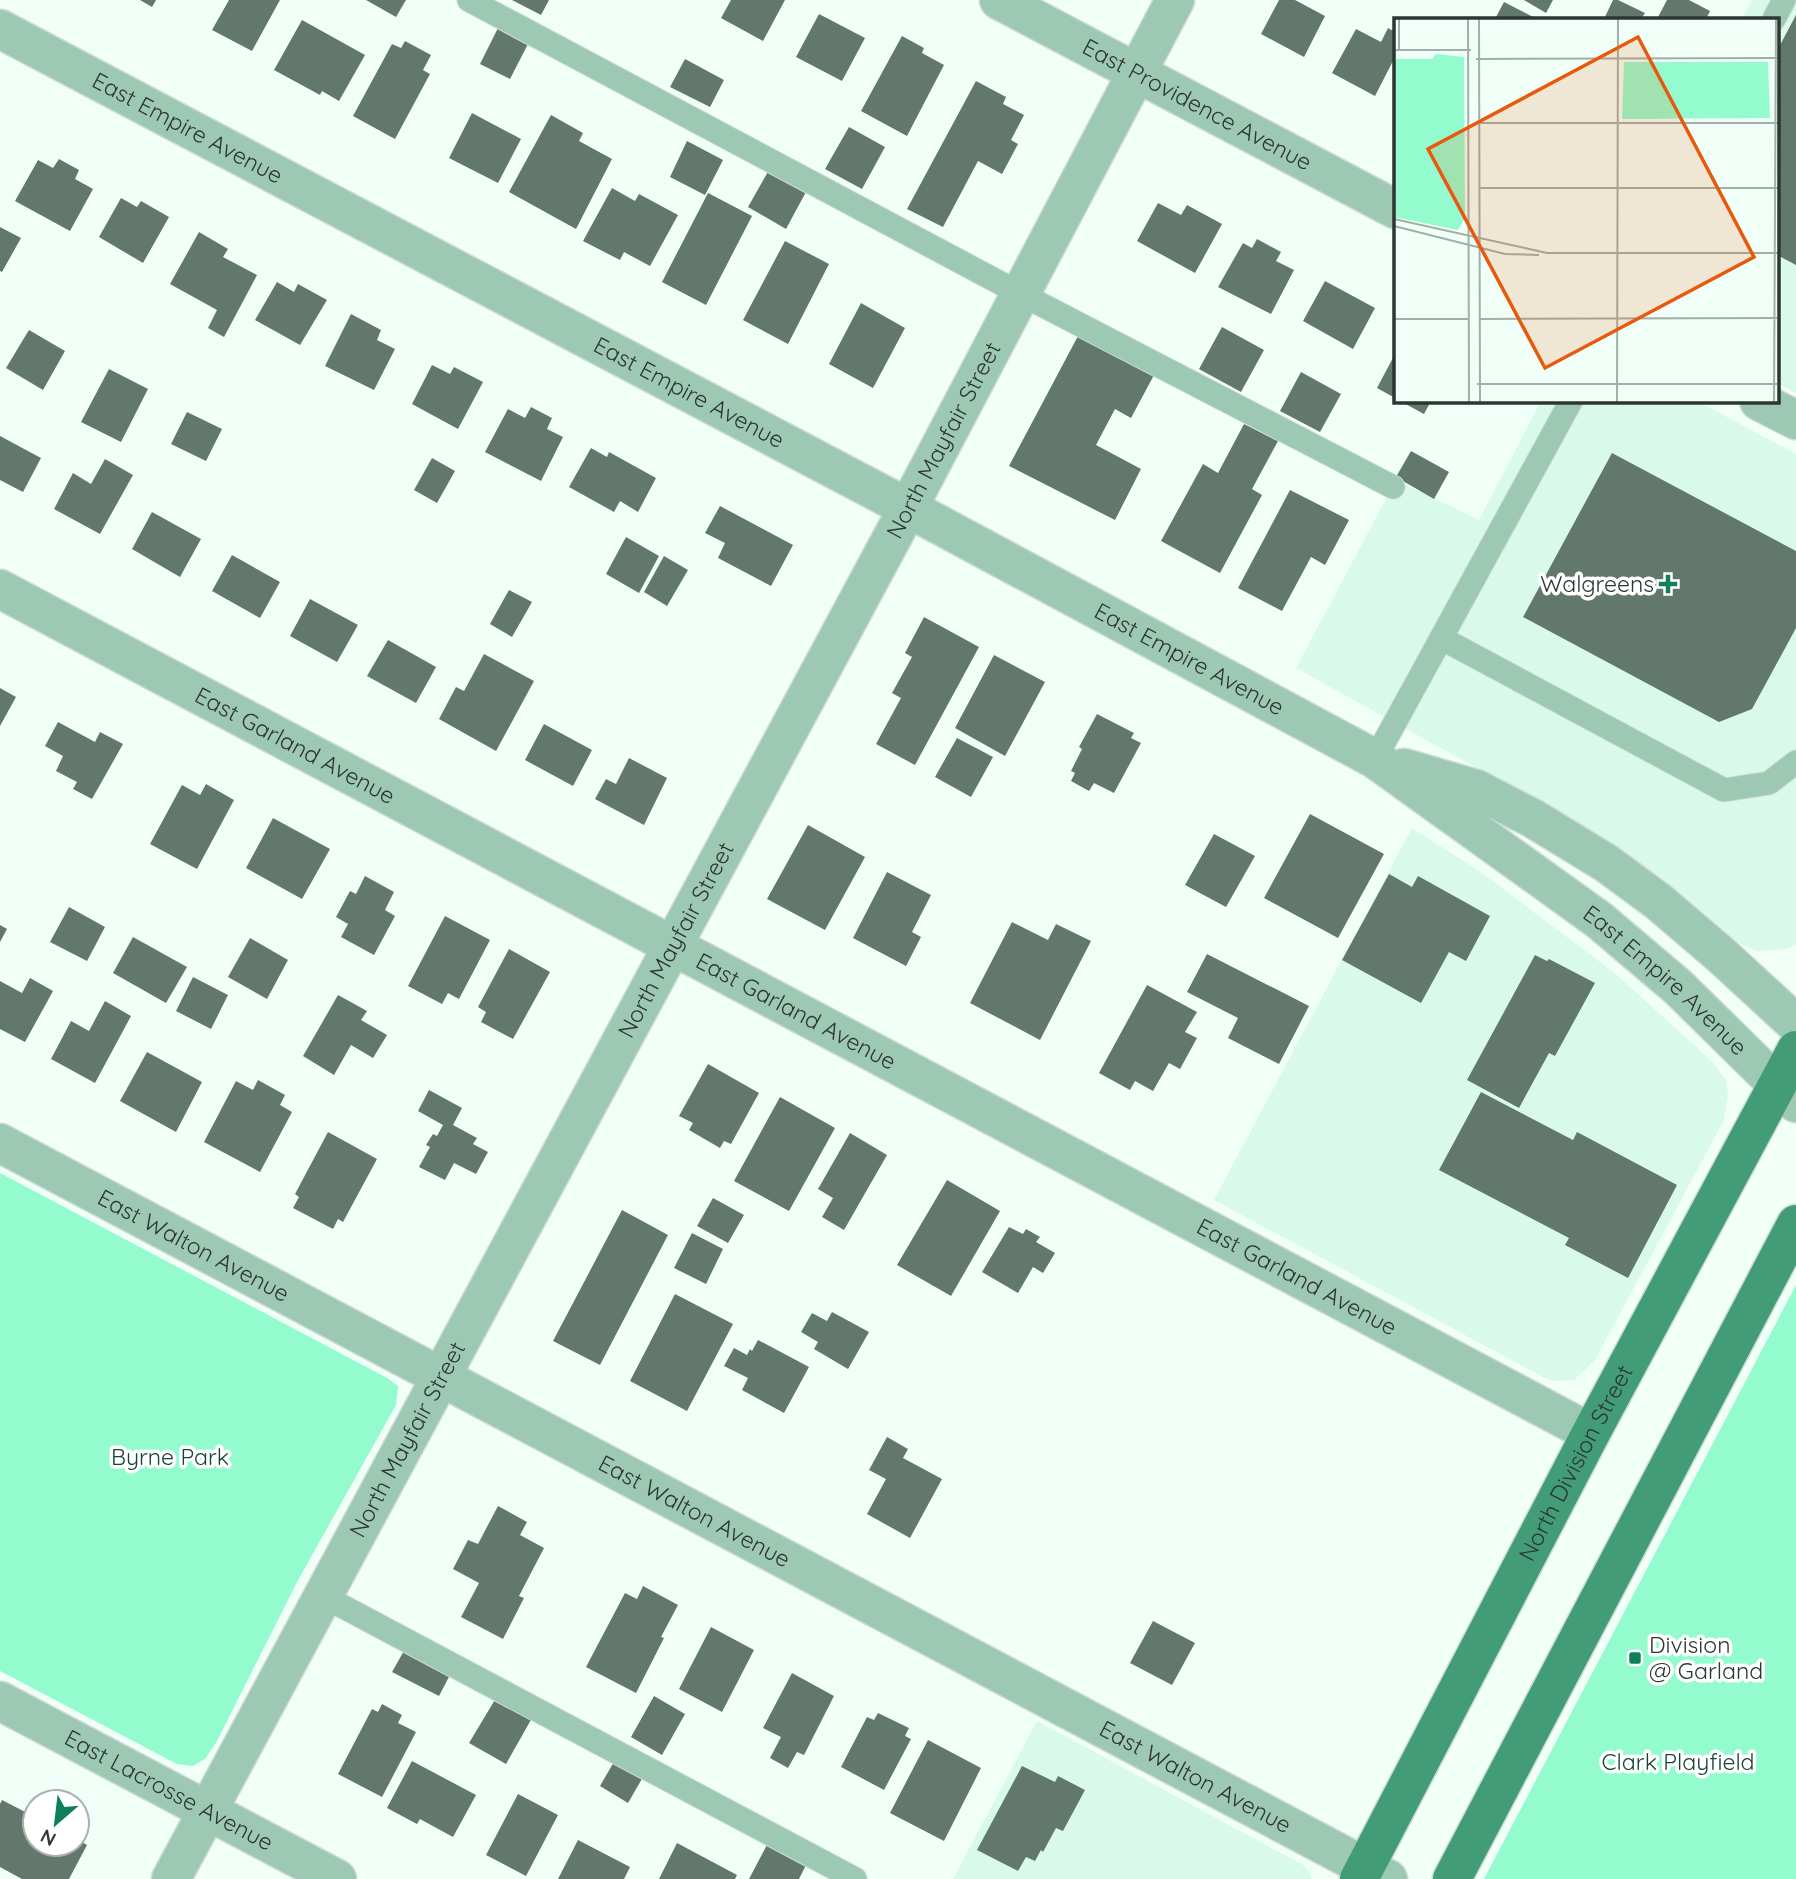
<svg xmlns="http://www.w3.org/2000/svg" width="1796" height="1879" font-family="Quicksand,sans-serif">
  <rect width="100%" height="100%" fill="#f0fff7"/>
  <!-- built -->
  <path fill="#d9faea" d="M 1752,0 L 1796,0 L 1796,393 L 1777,383 L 1777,19 L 1742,19 Z
    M 1541,401 L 1697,401 L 1796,454 L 1796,945 L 1785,949 L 1757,951 L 1734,941 L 1630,858 L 1548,804 L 1455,756 L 1296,668 L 1396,480 L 1479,520 Z
    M 1412,828 L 1482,873 L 1616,974 L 1695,1046 L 1714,1064 L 1726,1080 L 1728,1095 L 1724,1120 L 1595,1360 L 1574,1380 L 1552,1381 L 1545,1378 L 1214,1200 Z
    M 1037,1721 L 1303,1865 L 1311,1875 L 1311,1879 L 953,1879 Z"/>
  <!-- green -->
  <path fill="#94fbce" d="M 0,1173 L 387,1378 L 398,1386 L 396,1405 L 297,1582 L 217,1741 L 205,1759 L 193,1766 L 177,1764 L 0,1671 Z
    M 1796,1285 L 1796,1879 L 1484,1879 Z"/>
  <!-- building -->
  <path fill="#62786d" d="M 140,0 L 156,0 L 152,7 Z
    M 229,0 L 280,0 L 252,51 L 212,30 Z
    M 366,0 L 406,0 L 396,17 Z
    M 512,0 L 549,0 L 541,15 Z
    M 731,0 L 785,0 L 763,41 L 721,18 Z
    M 1279,0 L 1295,0 L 1325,16 L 1304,57 L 1261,34 Z
    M 1524,0 L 1553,0 L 1546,13 Z
    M 1613,0 L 1618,0 L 1645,13 L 1641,19 L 1604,19 Z
    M 1667,0 L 1689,0 L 1710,11 L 1706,19 L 1657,19 Z
    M 1504,2 L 1537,19 L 1495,19 Z
    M 819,14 L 865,38 L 842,81 L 796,57 Z
    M 1796,15 L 1796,265 L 1777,255 L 1777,51 Z
    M 302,20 L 365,55 L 339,101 L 322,91 L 320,95 L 274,70 Z
    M 499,26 L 529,42 L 510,79 L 480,64 Z
    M 1388,28 L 1395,32 L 1395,57 L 1375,96 L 1332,73 L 1356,29 L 1381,42 Z
    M 902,36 L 924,48 L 922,53 L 944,65 L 907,136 L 861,111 Z
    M 405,41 L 431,55 L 423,70 L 430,74 L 395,139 L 353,116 L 392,44 L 401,48 Z
    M 685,59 L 724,80 L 710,107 L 670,87 Z
    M 976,81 L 1006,97 L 1003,104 L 1024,115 L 1011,140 L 1018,144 L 1002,174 L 978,161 L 943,227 L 907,209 Z
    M 472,113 L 521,139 L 498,183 L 449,158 Z
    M 551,115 L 583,133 L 579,141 L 612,159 L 576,229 L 509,192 Z
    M 849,127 L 885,147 L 862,189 L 825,169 Z
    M 687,141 L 723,160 L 705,195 L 670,177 Z
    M 59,159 L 79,170 L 75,179 L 93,189 L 70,231 L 15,201 L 38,160 L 53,168 Z
    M 770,168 L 807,190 L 786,229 L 748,207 Z
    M 612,188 L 635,201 L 639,194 L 678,215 L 650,266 L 624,252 L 620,260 L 583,241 Z
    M 708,193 L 752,216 L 706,305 L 662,282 Z
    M 121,198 L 137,207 L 141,201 L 169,217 L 143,263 L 99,237 Z
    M 1158,203 L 1181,215 L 1187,205 L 1222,224 L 1195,273 L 1137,241 Z
    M 0,227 L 21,238 L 2,272 L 0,271 Z
    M 199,232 L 228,249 L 223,257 L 257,275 L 224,337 L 208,328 L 217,310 L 170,284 Z
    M 1257,239 L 1281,252 L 1276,261 L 1294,270 L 1271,314 L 1218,287 L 1243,243 L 1252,248 Z
    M 785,241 L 829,264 L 788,344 L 743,320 Z
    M 1325,281 L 1375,308 L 1353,349 L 1303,321 Z
    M 277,282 L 294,292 L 298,284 L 327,300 L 300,345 L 255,320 Z
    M 861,303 L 905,328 L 873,388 L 829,364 Z
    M 351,314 L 381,330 L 377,340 L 395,349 L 374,390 L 325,366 Z
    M 1222,327 L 1264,350 L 1241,392 L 1199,369 Z
    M 29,330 L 65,351 L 43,390 L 6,368 Z
    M 1078,336 L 1154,375 L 1131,418 L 1115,409 L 1096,445 L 1141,469 L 1115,520 L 1009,466 Z
    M 1395,354 L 1395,398 L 1377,388 Z
    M 432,365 L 450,374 L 454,367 L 483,382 L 458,429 L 412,404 Z
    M 109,369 L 148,389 L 121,442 L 81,422 Z
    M 1301,372 L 1341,394 L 1320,432 L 1280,411 Z
    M 1400,401 L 1431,401 L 1424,414 Z
    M 531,407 L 552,418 L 547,429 L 563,437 L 541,481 L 485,452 L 508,409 L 525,418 Z
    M 187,412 L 222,429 L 206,461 L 171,444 Z
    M 1244,424 L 1278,441 L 1252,489 L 1262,495 L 1220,573 L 1161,541 L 1203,464 L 1218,473 Z
    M 0,436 L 41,458 L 23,492 L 0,480 Z
    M 591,448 L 607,457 L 609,452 L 656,478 L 638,512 L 620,501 L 614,512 L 569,487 Z
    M 1411,451 L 1449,472 L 1434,499 L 1396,477 Z
    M 1612,453 L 1796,551 L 1796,628 L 1752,709 L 1719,722 L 1523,617 Z
    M 432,458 L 455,471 L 437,503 L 414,490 Z
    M 105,459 L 133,475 L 100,534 L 54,509 L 73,473 L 91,484 Z
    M 1290,490 L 1349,520 L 1325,565 L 1311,557 L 1282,611 L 1238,588 Z
    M 720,506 L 793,545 L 771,586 L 718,558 L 725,543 L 705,533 Z
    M 152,512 L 201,539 L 180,577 L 132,549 Z
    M 626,537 L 659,556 L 639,593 L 606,574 Z
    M 232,555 L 280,582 L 260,618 L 212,591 Z
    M 664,556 L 688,570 L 667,606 L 644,592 Z
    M 509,590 L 532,602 L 512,637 L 490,624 Z
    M 310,599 L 358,625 L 337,662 L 290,636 Z
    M 924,617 L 979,647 L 915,765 L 876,744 L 901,698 L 892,693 L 912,657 L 905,653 Z
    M 388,640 L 436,667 L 416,703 L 367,676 Z
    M 484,654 L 534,681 L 496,751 L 439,719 L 456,687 L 464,691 Z
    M 994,655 L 1045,682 L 1005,756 L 955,728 Z
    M 0,688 L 16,697 L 0,726 Z
    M 1097,714 L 1134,733 L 1131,738 L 1141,743 L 1114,793 L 1094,783 L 1089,791 L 1071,781 L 1075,773 L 1071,771 L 1082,749 L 1079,747 Z
    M 58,722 L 95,742 L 100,732 L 123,744 L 92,799 L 73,789 L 77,782 L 56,771 L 63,756 L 45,746 Z
    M 544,724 L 592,750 L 573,786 L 525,760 Z
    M 957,738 L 993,757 L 971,797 L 935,777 Z
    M 629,758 L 667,778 L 644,825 L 595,799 L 606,779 L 616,784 Z
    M 206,784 L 234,800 L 197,869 L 150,844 L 182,785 L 200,795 Z
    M 1310,814 L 1384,854 L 1338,938 L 1264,898 Z
    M 273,818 L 330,849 L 302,899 L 246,868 Z
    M 808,825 L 865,857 L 825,930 L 767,899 Z
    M 1214,834 L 1255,856 L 1226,907 L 1185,885 Z
    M 887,872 L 931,895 L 912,932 L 921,937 L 906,966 L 853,938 Z
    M 1389,874 L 1412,887 L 1418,876 L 1490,916 L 1466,961 L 1449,952 L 1421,1003 L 1342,960 Z
    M 365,876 L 394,892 L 385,910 L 395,916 L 374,955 L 341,937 L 348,924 L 336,917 L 350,891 L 356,894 Z
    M 69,907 L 105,927 L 87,961 L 50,942 Z
    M 445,916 L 490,940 L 459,999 L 448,993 L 442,1004 L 408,986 Z
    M 1012,922 L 1048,940 L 1056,924 L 1091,941 L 1040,1040 L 970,1003 Z
    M 0,925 L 7,929 L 0,942 Z
    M 133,937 L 187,967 L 166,1003 L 113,973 Z
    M 250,938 L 288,960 L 267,999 L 228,977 Z
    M 509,949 L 550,972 L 513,1039 L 481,1022 L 486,1012 L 478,1007 Z
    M 1207,954 L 1309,1006 L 1279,1064 L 1228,1038 L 1238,1018 L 1187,992 Z
    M 1535,955 L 1547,961 L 1549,959 L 1595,983 L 1555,1056 L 1549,1053 L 1519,1108 L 1467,1080 Z
    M 193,977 L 228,995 L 211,1029 L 176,1011 Z
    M 30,978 L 53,991 L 25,1042 L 0,1029 L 0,981 L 22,993 Z
    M 1147,985 L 1197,1012 L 1185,1032 L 1197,1038 L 1180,1069 L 1169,1063 L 1153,1091 L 1135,1081 L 1130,1090 L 1099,1073 Z
    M 338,995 L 367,1011 L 361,1020 L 387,1035 L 373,1058 L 351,1045 L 334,1075 L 303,1056 Z
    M 105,1001 L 131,1016 L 95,1083 L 51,1059 L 71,1021 L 89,1031 Z
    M 147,1052 L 202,1082 L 176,1132 L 120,1101 Z
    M 708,1064 L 759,1093 L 731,1144 L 724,1141 L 720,1148 L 689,1130 L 693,1123 L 679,1116 Z
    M 258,1080 L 285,1095 L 280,1105 L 292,1112 L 260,1172 L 204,1142 L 236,1081 L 253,1090 Z
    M 429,1090 L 462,1108 L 453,1125 L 477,1138 L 473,1144 L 488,1152 L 476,1174 L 454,1163 L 445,1180 L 419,1167 L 430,1147 L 426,1145 L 433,1134 L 437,1136 L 443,1125 L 418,1111 Z
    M 1481,1092 L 1573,1140 L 1577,1132 L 1677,1185 L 1628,1278 L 1565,1245 L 1569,1238 L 1439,1170 Z
    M 780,1097 L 835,1128 L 789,1211 L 734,1181 Z
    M 328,1132 L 377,1159 L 343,1222 L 338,1219 L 333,1229 L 293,1208 L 299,1197 L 295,1194 Z
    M 850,1133 L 887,1155 L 844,1230 L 822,1217 L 833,1198 L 818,1189 Z
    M 947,1180 L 1000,1211 L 951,1296 L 897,1265 Z
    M 713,1198 L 744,1215 L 728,1243 L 697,1226 Z
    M 622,1210 L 668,1235 L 600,1365 L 553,1341 Z
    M 1009,1227 L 1023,1234 L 1026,1229 L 1040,1237 L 1036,1242 L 1055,1253 L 1043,1273 L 1033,1267 L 1018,1293 L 982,1272 Z
    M 692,1233 L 723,1249 L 706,1284 L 674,1268 Z
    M 675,1294 L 733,1324 L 687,1411 L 630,1381 Z
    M 832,1312 L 869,1332 L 848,1369 L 814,1349 L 818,1342 L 801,1332 L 812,1313 L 827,1321 Z
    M 758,1340 L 809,1367 L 784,1413 L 742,1390 L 748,1378 L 724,1366 L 734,1348 L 747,1355 L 750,1349 L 752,1351 Z
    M 887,1437 L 908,1449 L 903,1458 L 942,1479 L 910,1538 L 867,1514 L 886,1479 L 869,1470 Z
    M 498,1506 L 527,1522 L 520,1535 L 544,1548 L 519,1596 L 524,1598 L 503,1639 L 461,1617 L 479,1583 L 453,1569 L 468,1540 L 478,1544 Z
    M 643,1586 L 678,1605 L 661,1637 L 664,1638 L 636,1693 L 586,1667 L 625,1593 L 637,1599 Z
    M 1153,1621 L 1195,1643 L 1172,1685 L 1130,1663 Z
    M 711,1627 L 754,1650 L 722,1712 L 679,1689 Z
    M 405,1649 L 451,1673 L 439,1696 L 392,1672 Z
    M 792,1673 L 834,1696 L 804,1755 L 797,1752 L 788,1768 L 770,1758 L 781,1737 L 763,1728 Z
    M 654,1696 L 685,1714 L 662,1755 L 631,1737 Z
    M 496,1698 L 532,1718 L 506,1764 L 469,1743 Z
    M 382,1704 L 402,1715 L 398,1723 L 416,1732 L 382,1797 L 338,1774 L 372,1709 L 378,1712 Z
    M 878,1713 L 909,1728 L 905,1736 L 911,1739 L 884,1790 L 841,1767 L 867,1717 L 874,1720 Z
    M 928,1740 L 981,1768 L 944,1841 L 890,1813 Z
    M 615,1760 L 643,1777 L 628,1803 L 600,1786 Z
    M 412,1761 L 476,1795 L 453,1837 L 420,1819 L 417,1824 L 387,1808 Z
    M 1022,1766 L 1055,1782 L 1058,1776 L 1085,1790 L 1063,1831 L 1056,1828 L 1043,1852 L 1041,1850 L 1035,1861 L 1026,1857 L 1018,1871 L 977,1850 Z
    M 518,1794 L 558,1815 L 526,1876 L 486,1855 Z
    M 2,1800 L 35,1817 L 35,1844 L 77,1844 L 77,1839 L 87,1845 L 69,1879 L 22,1879 L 0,1867 L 0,1804 Z
    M 578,1840 L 630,1867 L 624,1879 L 558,1879 Z
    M 677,1843 L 737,1875 L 735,1879 L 659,1879 Z
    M 768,1843 L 807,1863 L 799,1879 L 749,1879 Z"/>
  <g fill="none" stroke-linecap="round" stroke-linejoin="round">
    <defs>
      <path id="service" d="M 469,0 L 1019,293 L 1393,487
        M 1774,19 L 1784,0
        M 1441,638 L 1724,790 L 1769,783 L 1796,762
        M 1375,759 L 1571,401
        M 323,1596 L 855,1879"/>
      <g id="minor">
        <path id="s1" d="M 999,0 L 1395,209"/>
        <path d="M 1759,401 L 1796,420"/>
        <path id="s2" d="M 0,589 L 1591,1433"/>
        <path id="s3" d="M 0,1143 L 1388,1879"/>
        <path id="s4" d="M 0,1701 L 337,1879"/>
        <path id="s5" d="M 171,1879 L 908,508 L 1175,0"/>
      </g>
      <g id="tertiary">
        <path id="s6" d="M 0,29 L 908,508 L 1375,759 L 1599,920 L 1678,987 L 1796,1103"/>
        <path d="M 1404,768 L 1476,789 L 1534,819 L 1606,863 L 1659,902 L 1721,955 L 1796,1024"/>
      </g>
      <g id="primary">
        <path id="s7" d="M 1359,1879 L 1591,1433 L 1796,1050"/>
        <path d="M 1452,1879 L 1796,1224"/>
      </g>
    </defs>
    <!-- service casing -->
    <use href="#service" stroke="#cddbd4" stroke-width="25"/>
    <!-- minor casing -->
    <use href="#minor" stroke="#cddbd4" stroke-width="41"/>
    <!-- tertiary casing -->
    <use href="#tertiary" stroke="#cddbd4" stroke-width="41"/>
    <!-- primary casing -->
    <use href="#primary" stroke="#cddbd4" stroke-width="41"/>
    <!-- service -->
    <use href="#service" stroke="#9dc8b4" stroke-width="23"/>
    <!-- minor -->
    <use href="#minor" stroke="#9dc8b4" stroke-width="38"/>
    <!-- tertiary -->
    <use href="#tertiary" stroke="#9dc8b4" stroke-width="38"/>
    <!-- primary -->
    <use href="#primary" stroke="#429c78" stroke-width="38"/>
  </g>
  <!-- markers -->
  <g fill="#0f7e5b" stroke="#fff" stroke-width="2.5">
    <path d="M1664.5 573.5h7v7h7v7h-7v7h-7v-7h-7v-7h7z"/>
    <rect x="1628" y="1651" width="14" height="14" rx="3.5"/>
  </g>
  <g text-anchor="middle" stroke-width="7" stroke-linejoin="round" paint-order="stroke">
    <!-- street labels -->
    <g font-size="23" fill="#2d3632" stroke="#fff">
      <text dy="8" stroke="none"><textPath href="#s1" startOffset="224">East Providence Avenue</textPath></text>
      <text dy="8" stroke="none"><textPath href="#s6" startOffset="212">East Empire Avenue</textPath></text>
      <text dy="8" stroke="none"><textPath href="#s6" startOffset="779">East Empire Avenue</textPath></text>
      <text dy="8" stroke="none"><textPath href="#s5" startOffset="1633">North Mayfair Street</textPath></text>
      <text dy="8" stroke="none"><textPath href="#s6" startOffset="1346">East Empire Avenue</textPath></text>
      <text dy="8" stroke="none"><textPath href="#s2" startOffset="334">East Garland Avenue</textPath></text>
      <text dy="8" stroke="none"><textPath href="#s5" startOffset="1066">North Mayfair Street</textPath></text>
      <text dy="8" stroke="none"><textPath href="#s6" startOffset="1922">East Empire Avenue</textPath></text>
      <text dy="8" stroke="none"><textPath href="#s2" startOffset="901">East Garland Avenue</textPath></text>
      <text dy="8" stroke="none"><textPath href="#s3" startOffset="219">East Walton Avenue</textPath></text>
      <text dy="8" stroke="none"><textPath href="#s2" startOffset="1468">East Garland Avenue</textPath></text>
      <text dy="8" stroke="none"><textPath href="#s5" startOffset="499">North Mayfair Street</textPath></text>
      <text dy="8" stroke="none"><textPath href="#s7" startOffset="469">North Division Street</textPath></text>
      <text dy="8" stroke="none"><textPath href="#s3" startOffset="786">East Walton Avenue</textPath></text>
      <text dy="8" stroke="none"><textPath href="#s3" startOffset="1353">East Walton Avenue</textPath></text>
      <text dy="8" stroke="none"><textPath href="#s4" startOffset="191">East Lacrosse Avenue</textPath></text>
    </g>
    <!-- poi labels -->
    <g font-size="23" fill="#2d3632" stroke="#fff" text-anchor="end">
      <text x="1654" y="592">Walgreens</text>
      <text x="1649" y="1653" text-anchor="start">Division<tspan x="1649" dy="26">@ Garland</tspan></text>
    </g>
    <!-- park labels -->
    <g font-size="23" fill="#174533" stroke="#fff">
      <text x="170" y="1465">Byrne Park</text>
      <text x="1678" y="1770">Clark Playfield</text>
    </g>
  </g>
  <!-- overview -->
  <g transform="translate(1394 18)">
    <rect width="385" height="385" fill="#f0fff7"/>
    <path d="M 42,36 L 70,39 L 71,200 L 64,212 L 0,199 L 0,41 L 38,41 ZM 230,44 L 374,44 L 376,100 L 228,101 Z" fill="#94fbce"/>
    <path fill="none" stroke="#a2afa8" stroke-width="2" d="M 5,0 L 5,32M 74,0 L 75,385M 85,0 L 86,385M 0,32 L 77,32M 82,41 L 385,40M 81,105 L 384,105M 86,170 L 384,170M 0,201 L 153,235 L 385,235M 0,208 L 111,236 L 145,237M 0,301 L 75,301M 86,301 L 383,300M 83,366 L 383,366M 223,385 L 224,0M 380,385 L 382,0"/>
    <path fill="#e8590c" fill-opacity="0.15" stroke="#e8590c" stroke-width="3.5" d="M 244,19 L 360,239 L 151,350 L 34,131 Z"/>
    <rect width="385" height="385" fill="none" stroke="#2d3632" stroke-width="3.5"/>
  </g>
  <!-- north arrow -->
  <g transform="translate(56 1823) rotate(208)"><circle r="33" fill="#ffffff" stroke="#abafad" stroke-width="2"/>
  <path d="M0-5L12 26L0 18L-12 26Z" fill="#0f7e5b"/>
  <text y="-10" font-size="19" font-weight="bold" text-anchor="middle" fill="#2d3632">N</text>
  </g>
</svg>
